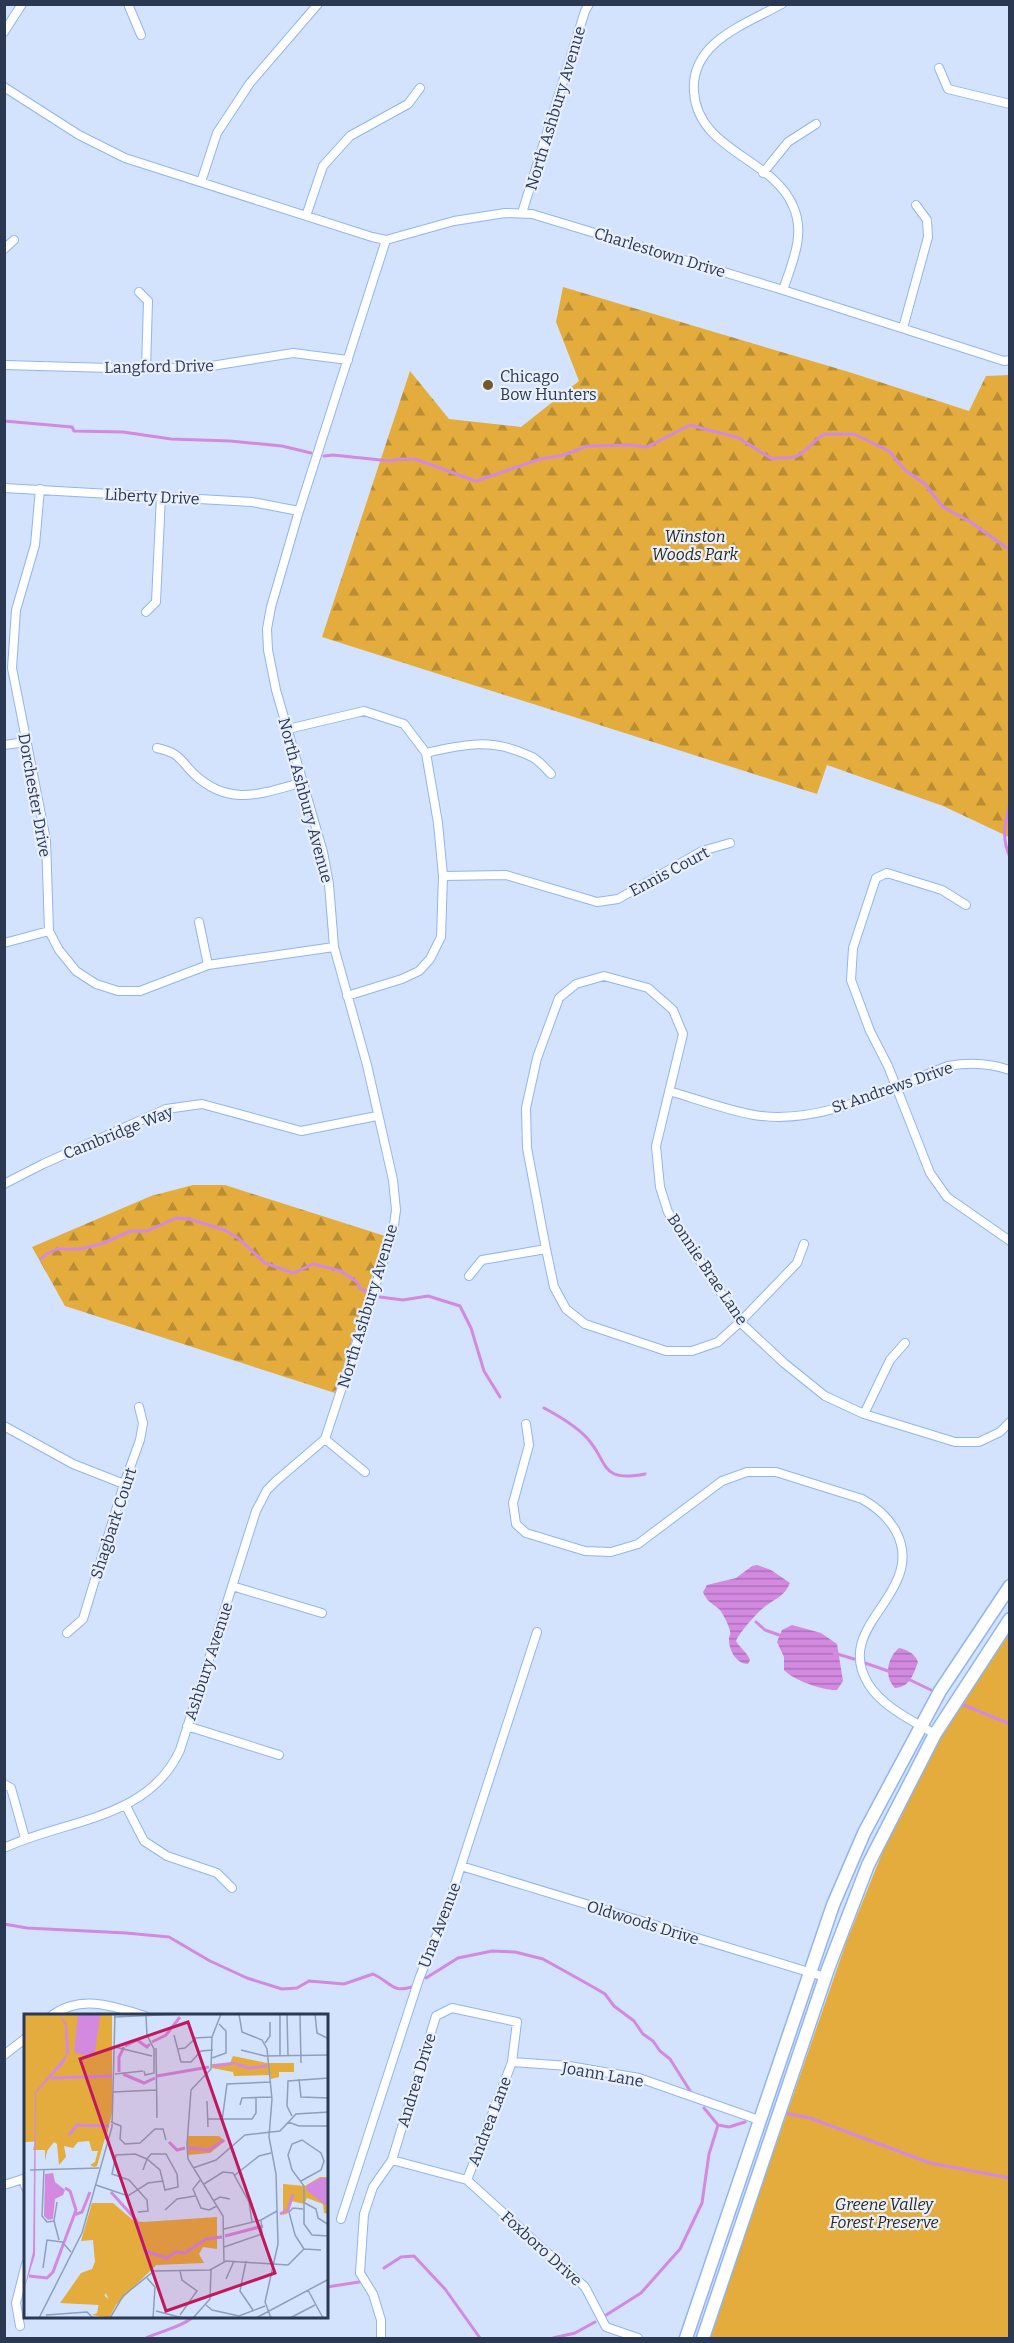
<svg xmlns="http://www.w3.org/2000/svg" width="1014" height="2343" font-family="Bitter,serif">
  <defs>
    <pattern id="forest-firs" width="22" height="20" patternUnits="userSpaceOnUse" patternTransform="scale(1.5)"><rect width="22" height="20" fill="#e3ac3c"/><path d="M5 1l3.5 6h-7zM16 11l3.5 6h-7z" fill="#b88d35"/></pattern>
    <pattern id="water-rules" width="6" height="5" patternUnits="userSpaceOnUse" patternTransform="scale(1.5)"><rect width="6" height="5" fill="#d389e0"/><path d="M0 2.5h6" fill="none" stroke="#ab71b8"/></pattern>
  </defs>
  <rect width="100%" height="100%" fill="#d3e3fd"/>
  <!-- forest -->
  <path fill="url(#forest-firs)" d="M 563,287 L 849,372 L 969,411 L 986,376 L 1009,375 L 1009,837 L 943,806 L 827,765 L 817,794 L 322,637 L 410,371 L 449,419 L 521,427 L 579,381 L 556,322 Z
    M 193,1185 L 225,1185 L 385,1236 L 335,1393 L 65,1306 L 32,1247 L 151,1196 Z"/>
  <!-- green -->
  <path fill="#e3ac3c" d="M 1009,1625 L 1009,2338 L 709,2338 L 846,1943 L 897,1816 L 954,1713 Z"/>
  <!-- water -->
  <path fill="url(#water-rules)" d="M 757,1565 L 771,1570 L 790,1583 C 785,1595 777,1598 767,1605 C 759,1610 739,1633 736,1641 C 740,1648 747,1652 750,1660 L 748,1664 C 737,1664 729,1651 729,1640 C 729,1634 731,1637 730,1631 C 729,1626 725,1618 722,1613 C 718,1605 708,1605 703,1592 L 707,1585 L 736,1578 L 752,1566 Z
    M 792,1625 L 821,1633 L 837,1644 L 843,1681 L 837,1690 C 824,1691 793,1680 784,1670 L 784,1657 L 777,1642 L 782,1630 Z
    M 899,1648 C 908,1650 915,1654 918,1662 C 913,1675 910,1687 895,1688 C 883,1676 888,1657 899,1648 Z"/>
  <g fill="none" stroke-linecap="round" stroke-linejoin="round">
    <!-- stream -->
    <path stroke="#d389e0" stroke-width="3" d="M 4,421 L 72,427 L 74,431 L 123,432 L 171,439 L 230,441 L 282,446 L 311,453
      M 324,456 L 333,455 L 390,461 L 398,459 L 415,459 L 476,481 L 540,459 L 564,455 L 587,446 L 631,445 L 647,447 L 690,425 L 739,438 L 772,459 C 780,456 789,460 797,456 C 807,451 814,440 824,434 L 854,434 L 889,451 L 905,470 L 925,484 L 943,507 L 969,521 L 1010,550
      M 1010,803 C 1005,822 1001,839 1010,857
      M 41,1259 L 46,1254 L 57,1249 L 80,1249 L 101,1244 L 131,1231 L 147,1231 L 176,1218 L 189,1219 L 225,1230 L 238,1238 L 265,1263 L 293,1273 L 313,1264 L 341,1271 L 357,1282 L 360,1289 L 366,1291
      M 380,1297 L 403,1300 L 428,1296 L 460,1306 L 471,1328 L 484,1371 L 500,1397
      M 544,1408 C 559,1416 575,1425 587,1438 C 609,1462 599,1483 645,1474
      M 756,1622 L 765,1630 L 782,1636
      M 834,1653 L 854,1659
      M 865,1663 L 891,1672
      M 908,1679 L 931,1690
      M 959,1703 L 1010,1724
      M 4,1924 L 27,1928 L 126,1933 L 169,1937 L 210,1961 L 247,1978 L 282,1989 L 297,1988 L 309,1981 L 344,1984 L 373,1974 C 393,1983 391,1994 415,1986
      M 426,1978 L 458,1958 L 492,1951 L 515,1952 L 543,1959 L 595,1988 L 605,1994 L 614,2006 L 634,2021 L 643,2034 L 653,2041 L 660,2051 L 670,2059 L 692,2094
      M 704,2108 L 718,2125 L 729,2127 L 745,2122
      M 784,2113 L 810,2118 L 930,2163 L 1010,2178
      M 384,2268 L 401,2257 L 414,2256 L 445,2289 L 480,2338
      M 327,2287 L 359,2282
      M 603,2317 L 641,2293 L 680,2249 L 702,2203 L 709,2154 L 718,2125
      M 146,2338 C 161,2331 179,2328 192,2318
      M 553,2338 L 575,2333 L 595,2322"/>
    <defs>
      <path id="street" d="M 128,4 L 141,35
        M 782,4 C 746,24 690,42 694,92 C 698,151 773,158 793,206 C 806,234 792,263 783,290
        M 4,32 L 22,4
        M 939,68 L 948,89 L 1010,104
        M 4,87 L 79,135 L 125,158 L 372,237 L 386,240 L 454,221 L 505,213 L 532,214 L 783,290 L 1004,361 L 1010,360
        M 763,173 L 788,142 L 816,124
        M 201,182 L 217,133 L 250,83 L 318,4
        M 522,213 L 585,11 L 589,4
        M 306,216 L 323,166 L 350,136 L 408,104 L 420,88
        M 4,249 L 14,240
        M 139,292 L 148,301 L 146,369
        M 903,328 L 928,237 L 927,220 L 916,205
        M 4,365 L 146,369 L 205,367 L 293,353 L 348,360
        M 4,488 L 252,502 L 299,511
        M 40,489 L 35,545 L 16,610 L 12,668 L 46,840 L 49,931 L 59,950 L 76,971 L 96,984 L 118,991 L 140,991 L 208,965 L 334,947
        M 146,612 L 156,602 L 161,496
        M 288,729 L 364,711 L 404,724 L 426,753 L 438,823 L 443,876 L 441,937 L 430,959 L 419,971 L 402,979 L 347,996
        M 4,745 L 26,742
        M 157,748 C 180,753 179,759 194,774 C 230,808 262,793 304,782
        M 426,753 C 464,744 493,738 530,756 C 538,759 545,768 551,774
        M 443,876 L 506,875 L 597,902 L 618,899 L 702,851 L 730,843
        M 966,905 L 942,890 L 887,873 L 876,878 L 853,948 L 851,980 L 870,1031 L 888,1066 L 930,1173 L 947,1197 L 1010,1241
        M 199,922 L 208,965
        M 4,943 L 49,931
        M 669,1091 C 697,1099 726,1110 754,1115 C 820,1126 888,1089 948,1066 C 969,1062 990,1063 1010,1070
        M 4,1184 L 43,1164 L 166,1109 L 202,1104 L 301,1131 L 377,1116
        M 804,1244 L 797,1263 L 740,1322 L 718,1342 L 692,1351 L 666,1351 L 585,1324 L 566,1309 L 554,1287 L 546,1249 L 527,1148 L 526,1108 L 537,1058 L 559,998 L 576,984 L 604,976 L 648,988 L 673,1010 L 683,1034 L 656,1146 L 660,1187 L 668,1212 L 740,1322 L 784,1363 L 825,1396 L 864,1414 L 955,1442 L 979,1442 L 1000,1432 L 1010,1422
        M 469,1276 L 482,1260 L 546,1249
        M 864,1414 L 890,1360 L 905,1343
        M 526,1424 L 529,1445 L 513,1503 L 516,1524 L 526,1533 L 585,1551 L 611,1552 L 638,1544 L 722,1481 L 747,1472 L 776,1472 L 862,1499 C 891,1515 912,1544 898,1578 C 884,1614 841,1641 869,1685 C 883,1707 913,1721 935,1734
        M 4,1426 L 73,1464 L 124,1484
        M 325,1439 L 365,1472
        M 232,1586 L 322,1613
        M 67,1633 L 83,1619 L 124,1484 L 140,1440 L 143,1423 L 139,1407
        M 187,1726 L 279,1755
        M 4,1784 L 11,1788 L 25,1838
        M 126,1806 L 144,1841 L 167,1856 L 217,1873 L 232,1888
        M 4,1848 C 66,1819 148,1820 180,1750 L 256,1511 L 267,1490 L 276,1481 L 325,1439 L 393,1232 L 396,1210 L 393,1180 L 367,1065 L 334,947 L 329,884 L 323,852 L 276,690 L 268,650 L 267,629 L 271,607 L 299,511 L 386,240
        M 461,1866 L 825,1977
        M 51,2016 C 81,1994 113,2006 145,2016
        M 4,2055 L 26,2038
        M 512,2062 L 569,2066 L 639,2078 L 759,2120
        M 392,2160 L 467,2180 L 585,2287 L 606,2327 L 638,2338
        M 23,2179 L 26,2188
        M 4,2185 L 26,2178
        M 341,2219 L 419,1979 L 445,1915 L 537,1632
        M 20,2326 L 16,2303 L 26,2264
        M 381,2338 L 381,2320 L 373,2294 L 360,2273 L 364,2214 L 373,2187 L 392,2160 L 436,2016 L 452,2008 L 517,2022 L 512,2062 L 467,2180"/>
      <path id="primary" d="M 686,2338 L 833,1905 L 864,1833 L 940,1691 L 1010,1586
        M 703,2338 L 828,1969 L 868,1865 L 935,1734 L 1010,1619"/>
    </defs>
    <!-- street casing -->
    <use href="#street" stroke="#91b4f3" stroke-width="10"/>
    <!-- primary casing -->
    <use href="#primary" stroke="#91b4f3" stroke-width="15"/>
    <!-- street -->
    <use href="#street" stroke="#fff" stroke-width="8"/>
    <!-- primary -->
    <use href="#primary" stroke="#fff" stroke-width="12"/>
  </g>
  <!-- markers -->
  <circle fill="#72592a" stroke="#e8effd" stroke-width="2" cx="488" cy="385" r="6"/>
  <g text-anchor="middle" stroke-width="4.5" stroke-linejoin="round" paint-order="stroke">
    <!-- street labels -->
    <g font-size="16" fill="#2a3852" stroke="#e8effd">
      <text transform="translate(555 108) rotate(-73)" y="6">North Ashbury Avenue</text>
      <text transform="translate(660 252) rotate(17)" y="6">Charlestown Drive</text>
      <text transform="translate(159 366) rotate(-1)" y="6">Langford Drive</text>
      <text transform="translate(152 496) rotate(3)" y="6">Liberty Drive</text>
      <text transform="translate(35 795) rotate(80)" y="6">Dorchester Drive</text>
      <text transform="translate(306 800) rotate(75)" y="6">North Ashbury Avenue</text>
      <text transform="translate(669 871) rotate(-28)" y="6">Ennis Court</text>
      <text transform="translate(892 1087) rotate(-19)" y="6">St Andrews Drive</text>
      <text transform="translate(118 1132) rotate(-22)" y="6">Cambridge Way</text>
      <text transform="translate(708 1269) rotate(56)" y="6">Bonnie Brae Lane</text>
      <text transform="translate(367 1306) rotate(-73)" y="6">North Ashbury Avenue</text>
      <text transform="translate(113 1523) rotate(-72)" y="6">Shagbark Court</text>
      <text transform="translate(208 1661) rotate(-72)" y="6">Ashbury Avenue</text>
      <text transform="translate(643 1922) rotate(17)" y="6">Oldwoods Drive</text>
      <text transform="translate(439 1925) rotate(-69)" y="6">Una Avenue</text>
      <text transform="translate(603 2074) rotate(10)" y="6">Joann Lane</text>
      <text transform="translate(416 2080) rotate(-73)" y="6">Andrea Drive</text>
      <text transform="translate(489 2121) rotate(-69)" y="6">Andrea Lane</text>
      <text transform="translate(542 2248) rotate(42)" y="6">Foxboro Drive</text>
    </g>
    <!-- poi labels -->
    <g font-size="16" fill="#2a3852" stroke="#e8effd" text-anchor="start">
      <text x="500" y="382">Chicago<tspan x="500" dy="18">Bow Hunters</tspan></text>
    </g>
    <!-- park labels -->
    <g font-size="16" font-style="italic" fill="#342916" stroke="#e8effd">
      <text x="695" y="542">Winston<tspan x="695" dy="18">Woods Park</tspan></text>
      <text x="884" y="2210">Greene Valley<tspan x="884" dy="18">Forest Preserve</tspan></text>
    </g>
  </g>
  <!-- overview -->
  <g transform="translate(24 2014)">
    <rect width="304" height="304" fill="#d3e3fd"/>
    <path d="M 163,122 L 195,122 L 201,127 L 186,139 L 164,141 ZM 12,123 L 81,124 L 73,152 L 70,153 L 66,151 L 71,148 L 74,137 L 68,137 L 65,127 L 54,128 L 49,134 L 40,132 L 42,143 L 35,151 L 33,130 L 30,128 L 23,137 L 21,147 L 21,136 L 9,136 ZM 68,189 L 89,189 L 110,207 L 120,208 L 193,203 L 193,235 L 179,233 L 175,240 L 180,249 L 132,251 L 92,291 L 86,289 L 82,279 L 75,291 L 36,289 L 57,259 L 68,255 L 71,248 L 69,226 L 57,227 Z" fill="#e3ac3c"/>
    <path d="M 0,0 L 88,0 L 88,98 L 82,125 L 0,128 ZM 209,42 L 243,49 L 270,49 L 270,58 L 255,58 L 255,63 L 247,65 L 246,61 L 210,62 L 209,58 L 188,54 L 188,50 L 206,49 ZM 296,163 L 304,163 L 304,200 L 300,199 L 299,190 L 283,184 L 280,190 L 267,187 L 264,199 L 259,201 L 259,170 L 281,172 ZM 77,279 L 92,291 L 85,304 L 68,301 L 73,299 Z" fill="#e3ac3c"/>
    <path d="M 35,0 L 43,10 L 45,37 L 40,49 L 12,79 L 11,241 L 0,276 L 9,238 L 11,78 L 42,41 L 41,11 ZM 54,0 L 75,0 L 76,4 L 71,37 L 65,43 L 50,38 ZM 29,159 L 31,168 L 41,176 L 39,181 L 31,185 L 29,205 L 24,206 L 20,202 L 21,160 ZM 297,164 L 304,164 L 304,193 L 282,176 L 283,171 Z" fill="#d389e0"/>
    <path fill="none" stroke="#d389e0" stroke-width="3" d="M 128,28 L 142,21 L 156,3M 101,32 L 113,26 L 123,33 L 126,30M 212,50 L 225,54 L 243,52M 189,52 L 211,49M 95,58 L 95,43 L 100,33M 99,60 L 120,69 L 131,64M 133,62 L 185,53M 27,64 L 88,62M 45,121 L 53,111 L 85,112M 145,128 L 153,136 L 161,134M 164,134 L 185,136 L 200,126M 87,178 L 112,206 L 121,237 L 143,244 L 151,238 L 161,239 L 182,225 L 198,223M 256,200 L 264,196 L 269,180M 50,201 L 58,198 L 66,178M 201,222 L 239,212M 5,262 L 23,264 L 29,258 L 52,196 L 46,177 L 41,174"/>
    <path fill="none" stroke="#8f9fb9" stroke-width="1.5" d="M 197,0 L 188,23 L 187,55 L 167,76 L 163,131 L 164,145 L 199,202 L 200,248M 215,0 L 218,18 L 238,26 L 243,35 L 248,85 L 245,123 L 252,160 L 254,230 L 241,288 L 247,304M 263,0 L 264,41M 276,0 L 277,49M 291,0 L 293,19 L 305,25M 256,1 L 256,41M 90,3 L 159,0M 150,21 L 157,48 L 167,48 L 177,37 L 189,36M 241,29 L 246,22 L 246,8M 91,33 L 128,42M 132,34 L 133,104M 153,35 L 161,34 L 172,24 L 188,23M 217,36 L 241,42 L 305,41M 188,44 L 202,39 L 202,17 L 195,10M 120,57 L 121,61 L 130,59 L 130,35 L 123,21 L 122,2M 91,60 L 119,57M 275,65 L 277,83 L 305,84M 89,78 L 132,76M 183,87 L 184,113M 216,91 L 218,84 L 248,83M 268,102 L 263,92 L 264,67 L 305,64M 183,105 L 228,105 L 232,99 L 232,83M 198,107 L 203,70 L 246,68M 87,108 L 97,112 L 96,125 L 101,130 L 116,129 L 131,115 L 139,115 L 142,126M 264,108 L 275,112 L 305,112M 169,154 L 192,146 L 221,121 L 256,117 L 272,100 L 305,98M 20,155 L 18,202 L 23,208 L 30,207M 6,156 L 75,154M 211,161 L 235,142 L 247,139M 177,165 L 169,175 L 177,194 L 185,196 L 193,192M 277,167 L 297,156 L 300,147 L 297,139 L 278,126 L 268,130 L 264,141 L 268,156 L 280,172 L 280,210 L 288,221 L 305,222M 180,170 L 199,158 L 209,159 L 225,188 L 228,208M 72,171 L 104,182 L 124,169 L 139,167M 189,187 L 196,183 L 206,185M 33,188 L 30,207 L 35,226M 281,189 L 292,195 L 294,204 L 305,211M 279,195 L 269,194 L 265,198 L 271,221 L 280,235M 141,196 L 153,185 L 171,182M 114,198 L 124,197 L 123,186 L 105,166 L 88,160 L 92,141 L 111,140 L 123,145 L 136,156 L 141,176 L 154,173 L 153,160 L 142,140 L 127,140 L 123,145 L 119,156M 200,215 L 237,206 L 253,197M 200,233 L 238,220 L 237,206M 222,247 L 216,277 L 229,296M 19,254 L 23,226 L 38,228 L 47,238M 156,257 L 158,266 L 173,277 L 156,301M 123,264 L 131,273 L 129,304M 202,265 L 210,247M 284,276 L 299,304M 182,291 L 188,296 L 215,302 L 241,292M 132,297 L 159,304M 22,301 L 63,298 L 69,304M 15,304 L 58,219 L 88,113 L 91,0M 86,304 L 99,282 L 130,257 L 186,256 L 202,247 L 264,251 L 280,235 L 297,236M 169,304 L 186,285 L 187,256M 232,304 L 305,265M 266,304 L 291,291"/>
    <path fill="#c2185b" fill-opacity="0.15" stroke="#c2185b" stroke-width="3" d="M 164,8 L 251,259 L 142,297 L 56,45 Z"/>
    <rect width="304" height="304" fill="none" stroke="#2a3852" stroke-width="3"/>
  </g>
  <!-- border -->
  <rect width="1014" height="2343" fill="none" stroke="#2a3852" stroke-width="12"/>
</svg>
